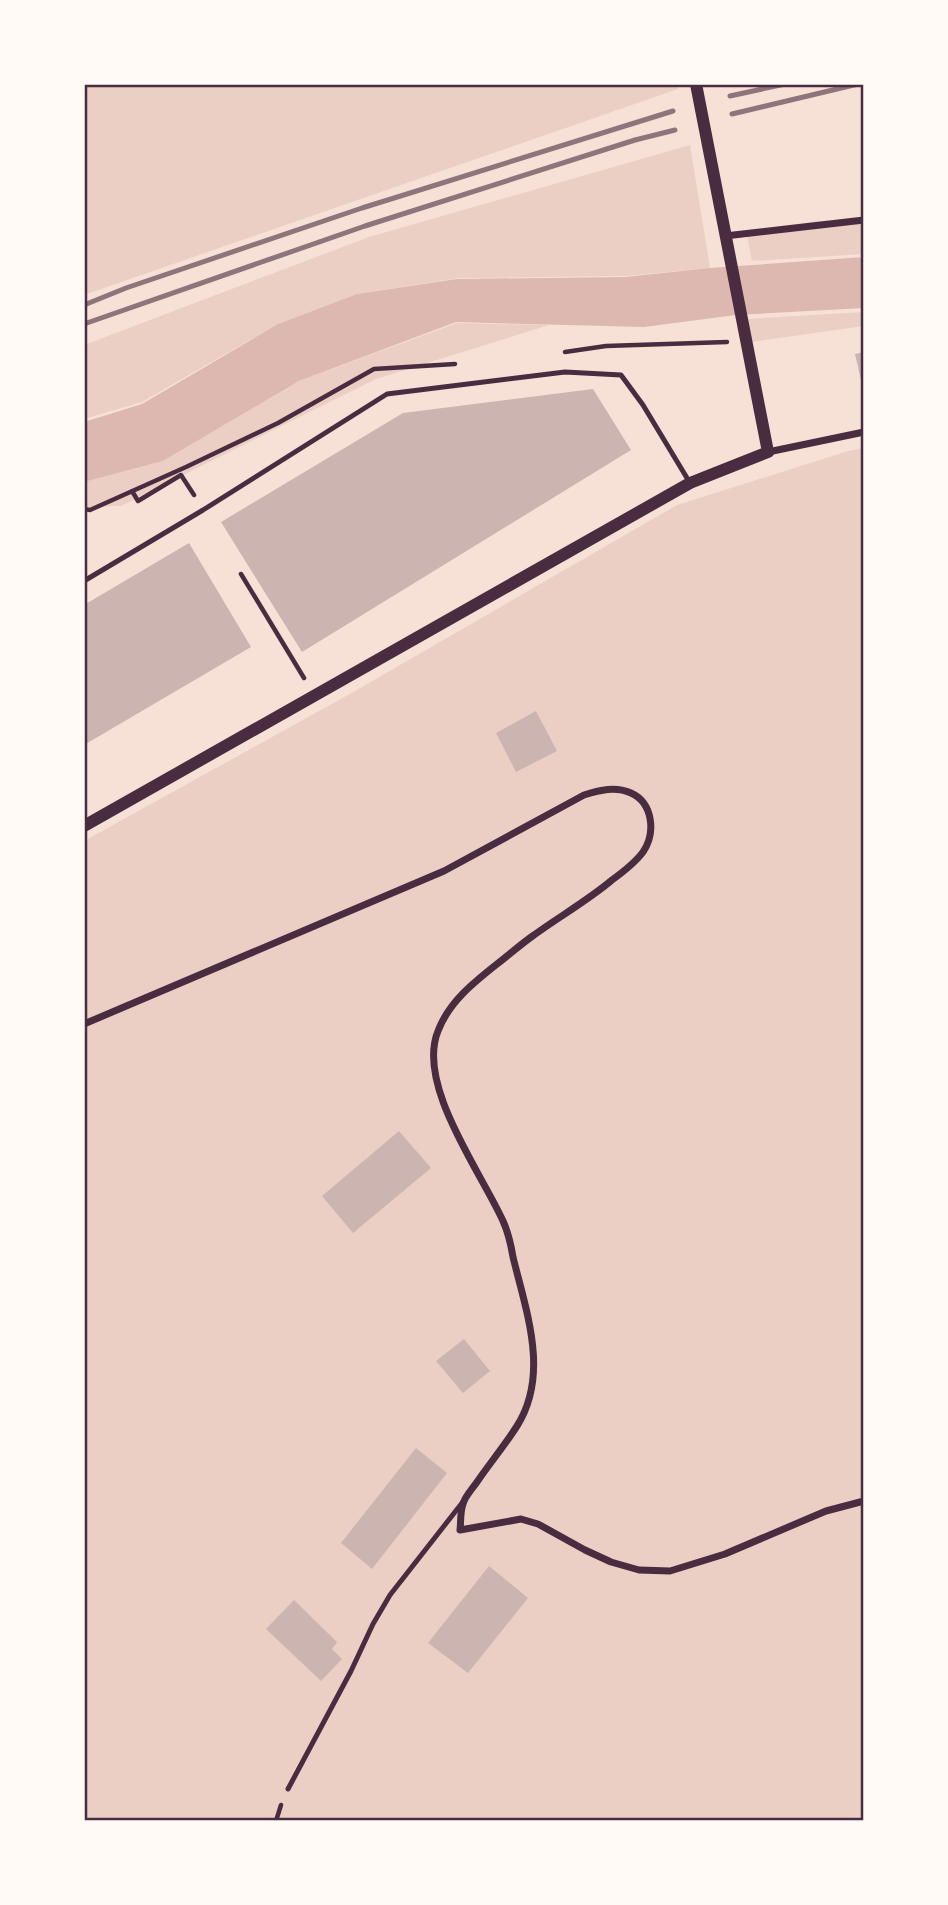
<svg xmlns="http://www.w3.org/2000/svg" width="948" height="1905" font-family="'Varela Round',sans-serif">
  <rect width="100%" height="100%" fill="#f7e1d7"/>
  <!-- green -->
  <path fill="#ebcfc5" d="M 84,84 L 677,84 L 678,89 L 84,295 Z
    M 690,145 L 710,268 L 626,276 L 459,278 L 357,294 L 278,324 L 142,402 L 84,419 L 84,345 L 369,237 Z
    M 818,221 L 864,221 L 864,254 L 752,261 L 746,231 Z
    M 864,312 L 864,326 L 752,342 L 747,319 Z
    M 457,323 L 549,325 L 376,379 L 121,506 L 84,507 L 84,482 L 163,461 L 299,381 Z
    M 864,448 L 864,1821 L 84,1821 L 84,841 L 348,695 L 677,505 L 848,451 Z"/>
  <!-- water -->
  <path fill="#dcb8b0" d="M 864,257 L 864,308 L 736,315 L 644,327 L 456,322 L 299,381 L 163,461 L 84,482 L 84,422 L 142,404 L 278,324 L 357,294 L 457,279 L 625,277 L 710,268 Z"/>
  <!-- building -->
  <path fill="#ccb4b1" d="M 864,352 L 864,388 L 863,389 L 855,354 Z
    M 593,389 L 631,450 L 302,652 L 221,522 L 403,413 Z
    M 189,543 L 251,647 L 84,745 L 84,605 Z
    M 536,711 L 557,751 L 516,772 L 496,733 Z
    M 399,1131 L 431,1168 L 353,1233 L 322,1196 Z
    M 464,1339 L 490,1371 L 463,1393 L 436,1361 Z
    M 416,1448 L 447,1473 L 372,1569 L 341,1543 Z
    M 489,1566 L 528,1598 L 468,1673 L 428,1643 Z
    M 294,1600 L 337,1642 L 332,1649 L 342,1659 L 321,1681 L 266,1629 Z"/>
  <g fill="none" stroke-linecap="round" stroke-linejoin="round">
    <!-- path -->
    <path stroke="#4a2c40" stroke-width="4.5" d="M 565,352 L 606,346 L 727,342
      M 132,491 L 138,501 L 181,475 L 194,495
      M 84,509 L 90,510 L 186,467 L 278,423 L 374,369 L 455,364
      M 241,574 L 304,678
      M 276,1821 L 281,1805"/>
    <!-- service -->
    <path stroke="#4a2c40" stroke-width="5" d="M 84,581 L 203,510 L 387,394 L 565,372 L 621,375 L 643,405 L 690,483
      M 288,1789 L 351,1671 L 373,1624 L 390,1595 L 462,1503"/>
    <!-- minor -->
    <path stroke="#4a2c40" stroke-width="7" d="M 725,236 L 864,220
      M 768,452 L 864,432
      M 84,1024 L 444,871 L 584,795 C 600,790 615,786 631,793 C 653,803 656,833 643,852 C 635,863 623,872 612,880 C 587,901 560,916 534,935 C 521,944 509,955 497,964 C 473,983 449,1002 438,1031 C 416,1085 481,1172 503,1221 C 508,1232 511,1245 513,1257 C 526,1311 550,1374 517,1426 C 505,1445 490,1463 477,1482 C 473,1488 465,1496 463,1504 C 460,1512 461,1522 460,1530 L 521,1519 L 538,1524 L 585,1550 L 611,1562 L 639,1570 L 670,1571 L 725,1554 L 826,1511 L 864,1501"/>
    <!-- tertiary -->
    <path stroke="#4a2c40" stroke-width="12" d="M 84,826 L 690,483 L 768,452 L 696,84"/>
    <!-- rail -->
    <path stroke="#8f747c" stroke-width="5" d="M 730,96 L 785,84
      M 732,114 L 858,84
      M 84,305 L 126,288 L 362,208 L 673,111
      M 84,324 L 365,226 L 635,140 L 675,130"/>
  </g>
  <!-- border -->
  <rect width="948" height="1905" fill="none" stroke="#fffaf5" stroke-width="172"/>
  <rect x="86" y="86" width="776" height="1733" fill="none" stroke="#4a2c40" stroke-width="2.5"/>
</svg>
